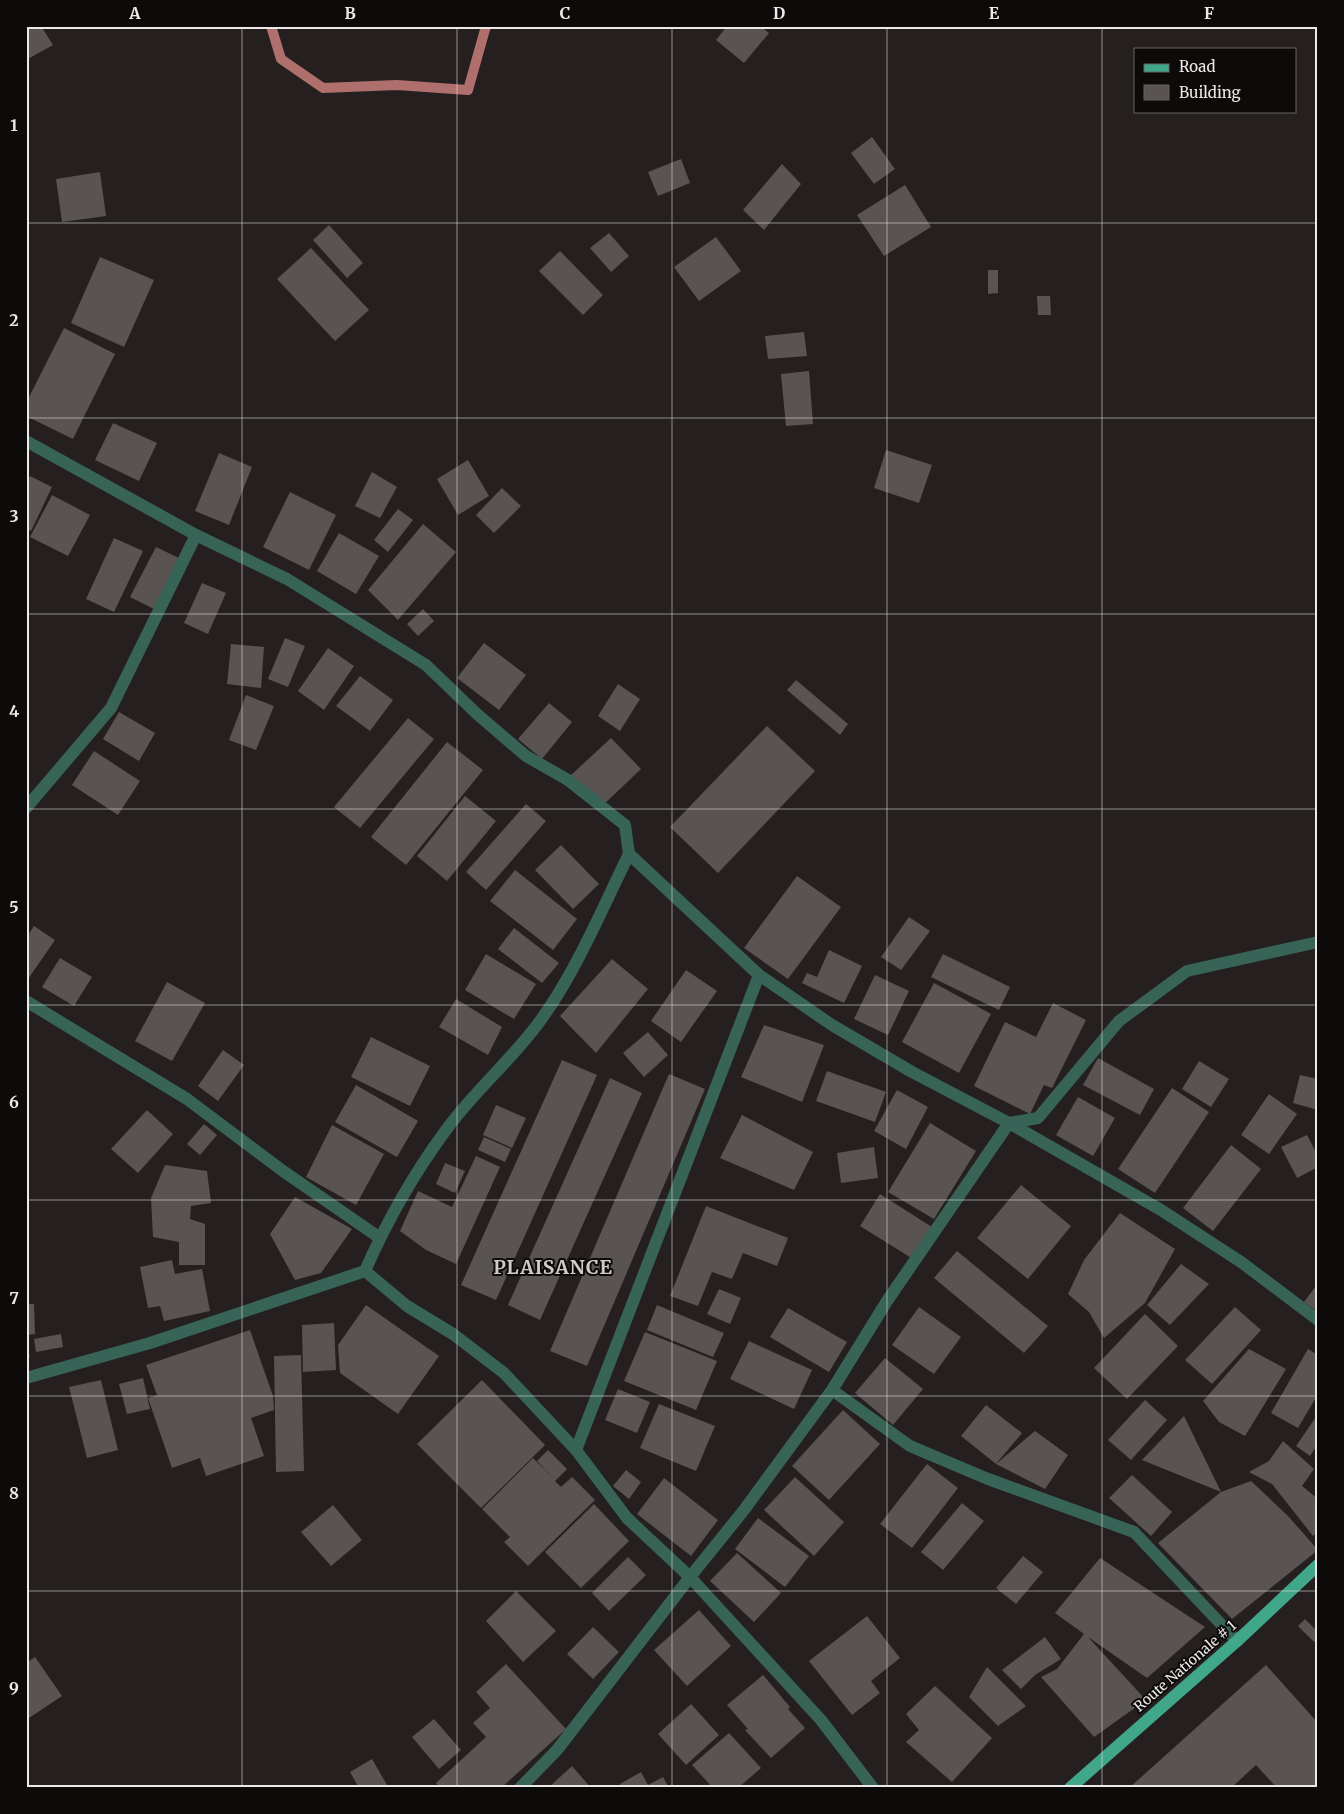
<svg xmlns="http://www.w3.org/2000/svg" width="1344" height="1814" font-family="Merriweather,serif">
  <rect width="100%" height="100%" fill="#25201f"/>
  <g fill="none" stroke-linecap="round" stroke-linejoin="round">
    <!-- stream -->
    <path stroke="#af6f6c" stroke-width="10" d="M 271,26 L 281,59 L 323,88 L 397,85 L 468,90 L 486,26"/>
  </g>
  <!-- building -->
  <path fill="#595352" d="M 26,26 L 41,26 L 53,45 L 26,60 Z
    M 727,26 L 760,26 L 769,33 L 744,63 L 716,40 Z
    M 872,137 L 895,169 L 874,184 L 851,153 Z
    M 681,159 L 690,183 L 658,196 L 648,172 Z
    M 782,164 L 801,184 L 764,230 L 743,210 Z
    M 100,172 L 106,216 L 62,222 L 56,179 Z
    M 905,185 L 931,227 L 884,256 L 857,215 Z
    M 329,225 L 363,263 L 347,278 L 313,240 Z
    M 609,233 L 629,256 L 611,272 L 590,248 Z
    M 716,237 L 741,271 L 699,301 L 674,267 Z
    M 311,248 L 369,310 L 335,341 L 277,279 Z
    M 560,251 L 603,295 L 583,315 L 539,271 Z
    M 100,257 L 154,280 L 124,347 L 71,323 Z
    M 988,270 L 998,270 L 998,293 L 988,294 Z
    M 1037,296 L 1050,296 L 1051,315 L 1038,315 Z
    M 64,328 L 115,354 L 73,439 L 26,416 L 26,403 Z
    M 804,332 L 807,356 L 768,359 L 765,336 Z
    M 809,371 L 813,424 L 786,426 L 781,374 Z
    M 113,423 L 157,443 L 139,481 L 95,460 Z
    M 886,450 L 932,465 L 919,503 L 874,488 Z
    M 219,453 L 252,467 L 229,525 L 195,511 Z
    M 468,460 L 489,496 L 458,515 L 437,479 Z
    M 372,472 L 397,487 L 380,518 L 355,506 Z
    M 30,476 L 52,487 L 31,531 L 26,529 L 26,484 Z
    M 502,488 L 521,506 L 494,533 L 476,515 Z
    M 290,492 L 336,515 L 309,570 L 263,547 Z
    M 52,495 L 90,515 L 68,556 L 30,537 Z
    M 398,509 L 413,520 L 388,552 L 374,540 Z
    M 423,524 L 456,552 L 398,620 L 368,590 Z
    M 339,533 L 379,556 L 356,594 L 317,571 Z
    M 114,538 L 143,551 L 114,612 L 86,599 Z
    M 156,547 L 183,560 L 156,610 L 130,597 Z
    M 202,583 L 226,593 L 208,634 L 184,623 Z
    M 423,609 L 434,621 L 418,636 L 407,624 Z
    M 285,638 L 305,646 L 288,687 L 268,679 Z
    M 484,643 L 526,675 L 499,710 L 457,678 Z
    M 231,644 L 264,647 L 261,688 L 227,684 Z
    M 328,648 L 354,666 L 324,710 L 298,691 Z
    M 360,676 L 393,700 L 370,731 L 336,706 Z
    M 796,680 L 848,724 L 840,735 L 787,690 Z
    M 618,684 L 640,699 L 620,731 L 598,716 Z
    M 246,695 L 274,706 L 256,750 L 229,740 Z
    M 549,703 L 572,722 L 542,759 L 518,739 Z
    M 119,712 L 155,733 L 139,761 L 103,739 Z
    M 408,718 L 434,739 L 360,828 L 334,807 Z
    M 767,726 L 815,771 L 718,873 L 670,827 Z
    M 611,738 L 641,769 L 601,807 L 570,776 Z
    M 447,742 L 483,770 L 406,865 L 371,837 Z
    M 94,751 L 140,781 L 118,815 L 72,785 Z
    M 465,796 L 496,821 L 447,881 L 417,856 Z
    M 526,804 L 546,821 L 486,890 L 466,872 Z
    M 561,845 L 599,884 L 573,909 L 535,870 Z
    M 515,870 L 577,919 L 553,950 L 490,901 Z
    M 797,876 L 841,907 L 788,979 L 744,948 Z
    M 909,917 L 930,931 L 901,970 L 881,957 Z
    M 34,926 L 55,940 L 26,982 L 26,938 Z
    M 514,928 L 559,963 L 542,983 L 498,949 Z
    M 829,950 L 862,966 L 844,1003 L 802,983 L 807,973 L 817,977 Z
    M 486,954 L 536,984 L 514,1019 L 465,990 Z
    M 943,954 L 1010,987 L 999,1010 L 931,977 Z
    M 60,958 L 92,977 L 74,1006 L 42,987 Z
    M 612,959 L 648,989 L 596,1053 L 560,1016 Z
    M 686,970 L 717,991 L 681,1042 L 651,1021 Z
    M 875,975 L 909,991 L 888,1035 L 854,1019 Z
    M 167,982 L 205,1003 L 172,1061 L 135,1041 Z
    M 934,983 L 991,1014 L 959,1073 L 902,1042 Z
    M 456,999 L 502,1027 L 488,1055 L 439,1027 Z
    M 1053,1003 L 1086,1020 L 1052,1088 L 1044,1085 L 1030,1114 L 974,1086 L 1005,1022 L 1036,1037 Z
    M 764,1025 L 824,1045 L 802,1102 L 741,1077 Z
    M 648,1032 L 668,1055 L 644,1077 L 623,1053 Z
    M 371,1037 L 430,1066 L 410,1106 L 351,1077 Z
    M 223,1050 L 244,1065 L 218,1101 L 198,1086 Z
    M 1098,1058 L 1154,1089 L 1140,1115 L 1083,1085 Z
    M 562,1060 L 597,1075 L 496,1300 L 461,1285 Z
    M 1199,1061 L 1229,1079 L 1211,1107 L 1182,1089 Z
    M 827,1071 L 886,1092 L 875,1122 L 816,1101 Z
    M 669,1074 L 705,1089 L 587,1366 L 550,1351 Z
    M 1300,1075 L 1318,1079 L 1318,1110 L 1293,1103 Z
    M 610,1078 L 642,1093 L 540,1320 L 508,1305 Z
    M 356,1085 L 418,1121 L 397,1157 L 335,1122 Z
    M 1172,1088 L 1209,1112 L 1155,1193 L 1118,1169 Z
    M 897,1090 L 928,1107 L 906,1149 L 874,1131 Z
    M 1269,1094 L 1297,1114 L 1269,1154 L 1241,1135 Z
    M 1078,1097 L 1115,1118 L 1093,1156 L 1056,1135 Z
    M 496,1105 L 526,1118 L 512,1148 L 483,1135 Z
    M 147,1110 L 173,1134 L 138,1173 L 111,1149 Z
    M 742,1115 L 813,1152 L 794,1190 L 720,1158 Z
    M 930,1123 L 976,1151 L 934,1219 L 888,1192 Z
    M 204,1124 L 217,1135 L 200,1155 L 187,1144 Z
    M 332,1125 L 384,1154 L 356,1205 L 306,1177 Z
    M 1307,1135 L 1318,1156 L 1318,1167 L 1297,1178 L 1281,1147 Z
    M 484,1137 L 511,1149 L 505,1162 L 478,1150 Z
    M 1231,1145 L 1261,1169 L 1213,1231 L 1183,1208 Z
    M 874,1147 L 878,1178 L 841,1183 L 837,1153 Z
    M 476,1156 L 500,1167 L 456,1264 L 426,1250 L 400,1231 L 418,1191 L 452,1207 Z
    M 445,1163 L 465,1171 L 455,1193 L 436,1184 Z
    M 165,1165 L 207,1171 L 211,1203 L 191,1206 L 190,1219 L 205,1224 L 205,1265 L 179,1265 L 179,1242 L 153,1237 L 151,1198 Z
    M 1021,1185 L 1071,1226 L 1028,1279 L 977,1238 Z
    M 880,1194 L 932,1227 L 913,1259 L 860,1226 Z
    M 295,1197 L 352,1229 L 321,1273 L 295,1280 L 270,1234 Z
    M 706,1206 L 788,1238 L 777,1266 L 743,1253 L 732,1279 L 712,1272 L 698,1306 L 670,1296 Z
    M 1120,1213 L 1175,1249 L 1145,1303 L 1104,1338 L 1089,1312 L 1068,1294 L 1084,1260 Z
    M 957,1251 L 1048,1326 L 1024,1353 L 934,1278 Z
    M 172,1260 L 175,1274 L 202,1269 L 210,1311 L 164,1321 L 160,1306 L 148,1308 L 140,1267 Z
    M 1181,1264 L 1209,1284 L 1170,1325 L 1147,1305 Z
    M 1318,1283 L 1318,1312 L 1304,1302 Z
    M 719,1289 L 741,1298 L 730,1324 L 707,1314 Z
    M 26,1304 L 34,1304 L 35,1334 L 26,1335 Z
    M 366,1305 L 439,1356 L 398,1414 L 340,1373 L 338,1345 Z
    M 657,1305 L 724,1333 L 713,1357 L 647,1330 Z
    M 919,1307 L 961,1337 L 934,1374 L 892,1345 Z
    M 1235,1307 L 1261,1330 L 1212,1384 L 1185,1360 Z
    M 788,1308 L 847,1342 L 829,1372 L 770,1337 Z
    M 1145,1314 L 1178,1346 L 1127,1399 L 1094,1368 Z
    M 334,1323 L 336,1370 L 303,1372 L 302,1325 Z
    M 250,1330 L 273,1396 L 274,1410 L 251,1418 L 264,1456 L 206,1476 L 200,1458 L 172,1468 L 148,1398 L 157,1395 L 146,1365 Z
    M 645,1332 L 717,1361 L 696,1410 L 624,1381 Z
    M 61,1334 L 63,1347 L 36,1352 L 34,1339 Z
    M 749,1341 L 812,1370 L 794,1409 L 730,1379 Z
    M 26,1342 L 30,1357 L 26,1358 Z
    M 1249,1349 L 1286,1369 L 1245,1436 L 1219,1422 L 1203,1401 Z
    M 1308,1349 L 1318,1355 L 1318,1394 L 1298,1428 L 1271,1413 Z
    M 301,1355 L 304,1471 L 276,1472 L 274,1356 Z
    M 885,1358 L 923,1389 L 893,1425 L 855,1393 Z
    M 143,1378 L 150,1409 L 127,1414 L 119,1384 Z
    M 101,1380 L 118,1450 L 87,1458 L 69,1387 Z
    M 482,1380 L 545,1445 L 481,1508 L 417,1444 Z
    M 618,1389 L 650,1402 L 637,1433 L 605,1420 Z
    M 1145,1400 L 1167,1420 L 1131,1460 L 1108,1440 Z
    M 659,1404 L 715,1426 L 696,1471 L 640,1448 Z
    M 986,1405 L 1022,1433 L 996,1464 L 1035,1431 L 1068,1455 L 1045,1489 L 996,1464 L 961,1436 Z
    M 843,1410 L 880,1444 L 829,1500 L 792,1466 Z
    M 1318,1414 L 1318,1444 L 1310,1456 L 1296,1446 Z
    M 1184,1416 L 1221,1492 L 1142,1460 Z
    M 1283,1441 L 1314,1469 L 1302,1486 L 1318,1499 L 1318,1531 L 1313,1536 L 1272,1484 L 1249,1472 L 1269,1461 Z
    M 548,1450 L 567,1469 L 555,1481 L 561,1487 L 572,1477 L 595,1500 L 528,1566 L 504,1542 L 510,1537 L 482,1509 L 533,1458 L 554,1479 L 537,1461 Z
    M 927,1464 L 958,1488 L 912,1548 L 880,1524 Z
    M 626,1470 L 641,1482 L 629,1499 L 613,1486 Z
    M 1132,1475 L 1172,1512 L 1151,1536 L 1109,1498 Z
    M 795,1477 L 844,1522 L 814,1556 L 764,1510 Z
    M 664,1478 L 718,1520 L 691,1556 L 637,1514 Z
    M 1251,1481 L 1288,1516 L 1318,1550 L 1232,1619 L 1158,1543 L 1221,1492 Z
    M 962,1503 L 984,1521 L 943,1570 L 921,1552 Z
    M 594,1504 L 629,1541 L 581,1588 L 545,1552 Z
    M 333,1505 L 362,1540 L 331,1566 L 301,1532 Z
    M 758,1518 L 809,1556 L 785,1587 L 735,1549 Z
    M 737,1553 L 781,1593 L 754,1622 L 710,1581 Z
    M 1023,1556 L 1043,1572 L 1016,1604 L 996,1588 Z
    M 628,1557 L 646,1575 L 609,1611 L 592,1593 Z
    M 1100,1558 L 1205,1627 L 1147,1678 L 1088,1637 L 1146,1700 L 1094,1737 L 1041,1677 L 1057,1669 L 1084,1634 L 1055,1613 Z
    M 516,1591 L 556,1631 L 523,1662 L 486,1621 Z
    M 699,1610 L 731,1646 L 687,1686 L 654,1650 Z
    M 867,1616 L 900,1658 L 871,1681 L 880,1693 L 852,1715 L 809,1661 Z
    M 1305,1619 L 1318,1632 L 1318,1639 L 1314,1642 L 1298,1626 Z
    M 593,1627 L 619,1652 L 593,1679 L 567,1654 Z
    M 1045,1637 L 1061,1659 L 1035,1675 L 1021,1689 L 1002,1670 Z
    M 35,1657 L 62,1696 L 26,1720 L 26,1663 Z
    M 506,1664 L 566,1729 L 501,1788 L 440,1788 L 436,1783 L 486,1737 L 473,1723 L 490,1708 L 476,1692 Z
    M 1266,1665 L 1318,1723 L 1318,1782 L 1311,1788 L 1277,1788 L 1256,1765 L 1231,1788 L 1129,1788 Z
    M 987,1667 L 1026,1706 L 998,1726 L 969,1697 Z
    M 763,1675 L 790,1707 L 788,1709 L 805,1728 L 771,1758 L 745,1730 L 748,1729 L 727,1705 Z
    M 935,1686 L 992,1738 L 952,1782 L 906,1742 L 919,1730 L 906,1714 Z
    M 691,1704 L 719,1735 L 686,1765 L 658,1734 Z
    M 434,1719 L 461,1750 L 439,1769 L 412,1737 Z
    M 729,1733 L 761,1768 L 738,1788 L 713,1788 L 692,1765 Z
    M 372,1759 L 387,1785 L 383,1788 L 359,1788 L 350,1772 Z
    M 572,1766 L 591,1788 L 548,1788 Z
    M 641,1772 L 648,1785 L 663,1777 L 669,1788 L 622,1788 L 620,1784 Z"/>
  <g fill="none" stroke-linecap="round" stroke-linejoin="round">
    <!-- minor -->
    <path stroke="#376456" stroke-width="12" d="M 26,441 L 196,535 L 287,579 L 426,665 L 477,714 L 526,756 L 568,780 L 625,825 L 629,854 L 759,975 L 832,1025 L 912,1072 L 1009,1123 L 1161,1210 L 1241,1262 L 1318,1320
      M 26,808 L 111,708 L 196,535
      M 26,1001 L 187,1099 L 283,1171 L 380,1238
      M 365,1271 L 407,1306 L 453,1334 L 504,1373 L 576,1450 L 627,1518 L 690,1577 L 821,1720 L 873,1788
      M 26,1378 L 150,1343 L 365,1271 C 386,1223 415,1172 446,1130 C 474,1091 512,1060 540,1021 C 576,972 602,909 629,854
      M 832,1390 L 910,1446 L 988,1479 L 1134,1532 L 1237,1641
      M 576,1450 L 759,975
      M 520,1788 L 557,1750 L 690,1577 L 744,1510 L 832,1390 L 887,1301 L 1009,1123 L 1038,1118 L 1119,1021 L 1187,971 L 1318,942"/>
    <!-- major -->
    <path stroke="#40a78b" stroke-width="12" d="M 1070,1788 L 1237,1641 L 1318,1565"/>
  </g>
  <!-- grid -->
  <path fill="none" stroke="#ede9e9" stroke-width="1" stroke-opacity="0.55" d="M 242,26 L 242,1788M 457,26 L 457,1788M 672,26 L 672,1788M 887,26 L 887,1788M 1102,26 L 1102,1788M 26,223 L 1318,223M 26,418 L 1318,418M 26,614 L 1318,614M 26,809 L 1318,809M 26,1005 L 1318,1005M 26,1200 L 1318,1200M 26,1396 L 1318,1396M 26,1591 L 1318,1591"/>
  <g text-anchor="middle" stroke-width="4" stroke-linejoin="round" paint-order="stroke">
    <!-- street labels -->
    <g font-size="14" fill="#ede9e9" stroke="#0d0a0a">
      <text transform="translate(1185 1666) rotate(-41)" y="5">Route Nationale # 1</text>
    </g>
    <!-- district labels -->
    <g font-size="19" font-weight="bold" letter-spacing="1" fill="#d1cac9" stroke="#0d0a0a">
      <text x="553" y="1274">PLAISANCE</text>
    </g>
  </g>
  <!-- border -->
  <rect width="1344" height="1814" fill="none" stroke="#0d0a0a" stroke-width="55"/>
  <!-- legend -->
  <rect x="1134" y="48" width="162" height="65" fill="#0d0a0a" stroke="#676363"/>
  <rect x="1144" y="64" width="25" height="8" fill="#40a78b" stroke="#676363"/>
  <text x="1179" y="72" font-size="15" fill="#ede9e9">Road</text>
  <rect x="1144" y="85" width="25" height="15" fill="#595352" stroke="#676363"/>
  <text x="1179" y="98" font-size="15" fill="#ede9e9">Building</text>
  <rect x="28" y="28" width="1288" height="1758" fill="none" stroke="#ede9e9" stroke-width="2"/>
  <g font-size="16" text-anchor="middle" font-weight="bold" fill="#ede9e9">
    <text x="135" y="19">A</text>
    <text x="350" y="19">B</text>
    <text x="565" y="19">C</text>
    <text x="779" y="19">D</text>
    <text x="994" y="19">E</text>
    <text x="1209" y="19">F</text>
    <text x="14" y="131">1</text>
    <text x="14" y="326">2</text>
    <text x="14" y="522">3</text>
    <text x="14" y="717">4</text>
    <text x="14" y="913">5</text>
    <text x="14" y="1108">6</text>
    <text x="14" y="1304">7</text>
    <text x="14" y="1499">8</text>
    <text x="14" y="1694">9</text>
  </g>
</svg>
